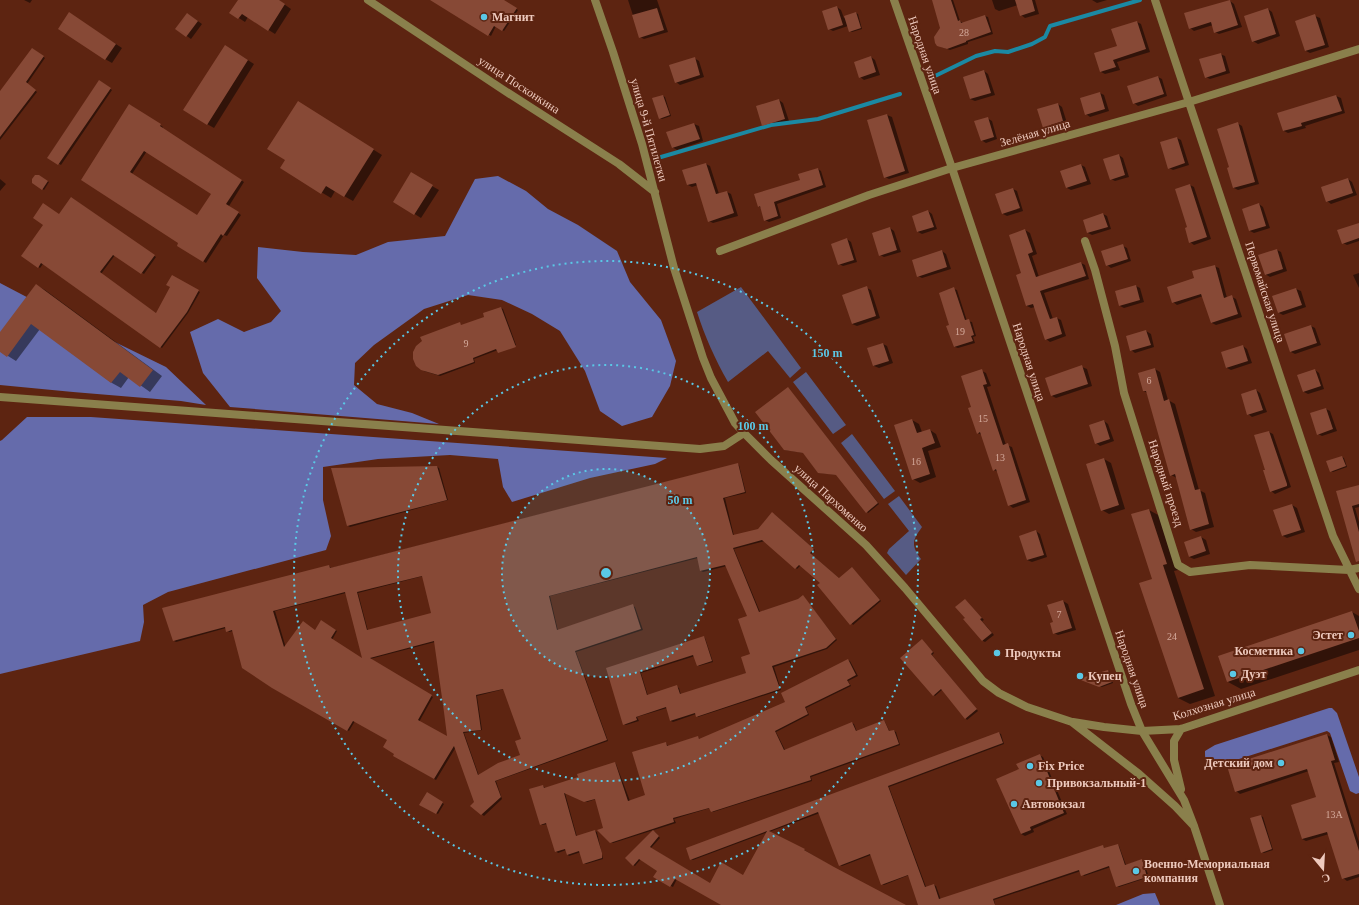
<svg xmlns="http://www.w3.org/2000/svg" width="1359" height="905" font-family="'Times New Roman',serif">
  <rect width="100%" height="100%" fill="#5d2411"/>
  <!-- green -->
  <path fill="#565b84" d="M 741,287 L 801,368 L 790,378 L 768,351 L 728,382 C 715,359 705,337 697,312 Z
    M 806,372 L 846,425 L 833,434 L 793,382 Z
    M 852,434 L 895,491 L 884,499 L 841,443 Z
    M 899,496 L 922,527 C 912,541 911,545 921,559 L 906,575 L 887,553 L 889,549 L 909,531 L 888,504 Z"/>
  <!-- forest -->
  <path fill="#656bab" d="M 498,176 L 526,191 L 548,209 L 578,225 L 617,251 L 630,282 L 661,320 L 676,361 L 670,386 L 652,417 L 622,426 L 600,411 L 585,371 L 560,331 L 532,314 L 502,300 L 468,295 L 424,309 L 374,345 L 355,363 L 354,385 L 377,404 L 412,413 L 439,424 L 230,407 L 203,373 L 190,332 L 218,319 L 244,332 L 271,322 L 281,311 L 257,278 L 258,247 L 303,252 L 356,255 L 388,242 L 445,236 L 475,179 Z
    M 0,283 L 80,325 L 166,367 L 206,405 L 181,401 L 73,392 L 0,385 Z
    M 27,417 L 91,417 L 667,458 L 655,464 L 590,478 L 512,502 L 503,487 L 498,459 L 450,455 L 378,459 L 323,467 L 323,500 L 331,536 L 326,550 L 168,592 L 143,605 L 144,622 L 140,641 L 0,674 L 0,441 L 2,440 Z
    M 1329,708 L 1332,708 L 1337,713 L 1359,777 L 1359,793 L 1356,794 L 1350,791 L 1330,733 L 1327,731 L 1214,767 C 1205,767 1205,758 1205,751 L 1215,745 Z
    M 1155,893 L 1160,905 L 1116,905 L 1143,894 Z"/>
  <!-- shadow -->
  <path fill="#0007" fill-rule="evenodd" d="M 24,0 L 32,0 L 30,3 Z
    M 239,0 L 278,0 L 291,9 L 275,34 L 248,17 L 245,22 L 231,13 Z
    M 435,0 L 502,0 L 518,10 L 504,31 L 496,26 L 491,36 L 434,1 Z
    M 628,0 L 657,0 L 668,32 L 644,39 L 640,37 Z
    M 933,0 L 953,0 L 960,21 L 963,23 L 985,16 L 988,17 L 993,34 L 968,42 L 968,44 L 950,50 L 941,47 L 942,28 Z
    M 992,0 L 1035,0 L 1039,14 L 1025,18 L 1021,15 L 1018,5 L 999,11 L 995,9 Z
    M 1092,0 L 1107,0 L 1097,3 Z
    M 1230,1 L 1234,4 L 1242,27 L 1219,34 L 1215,32 L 1213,25 L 1194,31 L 1190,28 Z
    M 837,7 L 841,10 L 844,18 L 856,13 L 858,14 L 862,29 L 852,32 L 850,31 L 848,26 L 833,31 L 829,29 Z
    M 1268,9 L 1272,12 L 1280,36 L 1258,44 L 1253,41 Z
    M 188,14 L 202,24 L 191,39 L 177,29 Z
    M 1315,16 L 1320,18 L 1329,47 L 1310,53 L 1306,51 Z
    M 76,18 L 122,48 L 112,63 L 105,59 Z
    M 1137,22 L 1141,24 L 1150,52 L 1117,62 L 1120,70 L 1105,74 L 1101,72 Z
    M 33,49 L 45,58 L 27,84 L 37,92 L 0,140 L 0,93 Z
    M 232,50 L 254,64 L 214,128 L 207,124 Z
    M 1220,54 L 1225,56 L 1230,73 L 1210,79 L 1206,77 Z
    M 871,57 L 875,60 L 880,75 L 864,80 L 860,77 Z
    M 694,58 L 699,61 L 704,77 L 680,85 L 676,82 Z
    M 984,71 L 988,74 L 995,95 L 975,101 L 970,99 Z
    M 1158,77 L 1162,79 L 1167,96 L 1138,106 L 1134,103 Z
    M 99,81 L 112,90 L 61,165 L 48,157 Z
    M 1100,93 L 1104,95 L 1109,111 L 1090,117 L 1086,114 Z
    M 663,96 L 665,97 L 671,116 L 662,119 L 660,118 Z
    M 1336,96 L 1341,98 L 1345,113 L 1305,126 L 1306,128 L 1288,133 L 1284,131 L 1279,113 Z
    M 779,100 L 783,103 L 789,121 L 767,128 L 763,125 Z
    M 1058,104 L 1062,107 L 1067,123 L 1048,129 L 1044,127 Z
    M 130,105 L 163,127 L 162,129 L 244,182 L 229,206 L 241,215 L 227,236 L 224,235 L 206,263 L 178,245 L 180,243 L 82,180 ZM 147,151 L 212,194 L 197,216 L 132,174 Z
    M 307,108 L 382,155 L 353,201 L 335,191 L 331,198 L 281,168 L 286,160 Z
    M 887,115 L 892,117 L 909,173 L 889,179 L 885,177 L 869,121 Z
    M 987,118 L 992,121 L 997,139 L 986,143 L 981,140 Z
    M 1237,123 L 1242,126 L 1259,184 L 1238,190 L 1234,188 L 1230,168 Z
    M 694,124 L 699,126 L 703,141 L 677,150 L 672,147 L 668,132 Z
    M 1177,138 L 1181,140 L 1189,165 L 1173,170 L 1169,168 Z
    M 1119,155 L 1123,158 L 1129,177 L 1115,181 L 1111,179 Z
    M 706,164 L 710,166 L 719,194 L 727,192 L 731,194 L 738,216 L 713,223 L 709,221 L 698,185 L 692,187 L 688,185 Z
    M 1081,165 L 1085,167 L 1091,184 L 1071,190 L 1067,188 Z
    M 818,169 L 821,171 L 826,187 L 777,204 L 781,218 L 769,222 L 765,220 L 761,208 L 759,206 Z
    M 411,174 L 439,190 L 421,218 L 394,201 Z
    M 39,176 L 49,182 L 44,190 L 33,182 Z
    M 0,179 L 6,184 L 0,191 Z
    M 1348,179 L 1352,182 L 1357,195 L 1331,204 L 1327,201 Z
    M 1190,185 L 1194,187 L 1211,239 L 1194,245 L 1190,242 L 1189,228 Z
    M 1013,189 L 1017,191 L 1023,211 L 1007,216 L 1003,214 Z
    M 72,198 L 156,257 L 144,274 L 115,255 L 101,274 L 157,314 L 171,287 L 172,277 L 200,292 L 188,313 L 162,348 L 43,264 L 40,268 L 22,255 L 60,215 Z
    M 1259,204 L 1263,207 L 1270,228 L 1254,233 L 1250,231 Z
    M 928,211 L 932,214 L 937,229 L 922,234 L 918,232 L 913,216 Z
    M 1103,214 L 1107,216 L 1111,229 L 1092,235 L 1088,233 Z
    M 1359,224 L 1359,241 L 1347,245 L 1343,243 Z
    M 890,228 L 894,231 L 901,252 L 884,257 L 880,255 Z
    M 1025,230 L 1030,233 L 1037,254 L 1032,256 L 1039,277 L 1081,263 L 1085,265 L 1089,279 L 1044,293 L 1053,319 L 1057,318 L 1061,320 L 1066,336 L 1050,342 L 1046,339 L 1035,307 L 1031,308 L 1027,306 L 1022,274 Z
    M 847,239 L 851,242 L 857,262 L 843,266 L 839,264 Z
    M 1123,246 L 1127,248 L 1131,261 L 1111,268 L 1107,265 Z
    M 1277,250 L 1281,252 L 1287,271 L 1270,277 L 1265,274 Z
    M 942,251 L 946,254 L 951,269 L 922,278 L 918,276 Z
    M 1214,266 L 1219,268 L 1227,298 L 1232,297 L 1236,299 L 1242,317 L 1216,325 L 1212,323 L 1203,296 L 1177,305 L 1173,302 L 1195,279 Z
    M 1359,273 L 1359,288 L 1353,275 Z
    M 36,285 L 45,290 L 162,376 L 150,392 L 129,377 L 121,388 L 112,383 L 40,329 L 16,361 L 0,351 L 0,334 Z
    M 1136,286 L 1140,288 L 1144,302 L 1124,308 L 1120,306 Z
    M 867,288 L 871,290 L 880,318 L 857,326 L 852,324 Z
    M 954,289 L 957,290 L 967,321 L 972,322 L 976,336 L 973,337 L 975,343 L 958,348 L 955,347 L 947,327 L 951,326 Z
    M 1296,289 L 1301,291 L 1306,307 L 1283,315 L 1279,313 Z
    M 501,308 L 503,309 L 516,345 L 499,352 L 498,350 L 474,359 L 475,363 L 440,376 L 424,371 L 459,323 L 462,326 L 486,317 Z
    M 1311,326 L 1315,328 L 1321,345 L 1295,354 L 1291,352 Z
    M 1146,331 L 1151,334 L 1154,347 L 1135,353 L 1131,350 Z
    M 883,344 L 887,346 L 893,363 L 879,368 L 874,366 L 869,348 Z
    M 1243,346 L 1247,349 L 1252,363 L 1231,370 L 1227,368 L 1222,353 Z
    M 1082,367 L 1087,369 L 1092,386 L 1056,398 L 1052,396 Z
    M 1155,369 L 1160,372 L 1168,400 L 1175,404 L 1199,490 L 1205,493 L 1214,527 L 1196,532 L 1191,529 L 1177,478 L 1171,475 L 1147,393 L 1144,391 Z
    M 1315,370 L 1319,373 L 1324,389 L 1308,394 L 1304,392 L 1298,376 Z
    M 982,371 L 986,373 L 991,386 L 987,387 L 1006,445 L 1012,447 L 1030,502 L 1013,508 L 1009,505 L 998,472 L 994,470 L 982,435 L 978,433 L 972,408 Z
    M 788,388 L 879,504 L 868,513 L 838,475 L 821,473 L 804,453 L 785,450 Z
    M 1256,390 L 1260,393 L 1267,412 L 1252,417 L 1248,414 Z
    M 1326,409 L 1330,411 L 1337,431 L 1322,436 L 1318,434 Z
    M 912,420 L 919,424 L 922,432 L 930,430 L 936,434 L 941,447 L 928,451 L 936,477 L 920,483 L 913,479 L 896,425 Z
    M 1104,421 L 1108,424 L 1114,441 L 1100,446 L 1096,443 Z
    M 1269,432 L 1273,434 L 1291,487 L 1275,494 L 1271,491 L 1267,470 Z
    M 1342,457 L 1344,458 L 1347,467 L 1333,472 L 1331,471 L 1328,462 Z
    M 1104,459 L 1111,463 L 1125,509 L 1109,514 L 1102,510 Z
    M 737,464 L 739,465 L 746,493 L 725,498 L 734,536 L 758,530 L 774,514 L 815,550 L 811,554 L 840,579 L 854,570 L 881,601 L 853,625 L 821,583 L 801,565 L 797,569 L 796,568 L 765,541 L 734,549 L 760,612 L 798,600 L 803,596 L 837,640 L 827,649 L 774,667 L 781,690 L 698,717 L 696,714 L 673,722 L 671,721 L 667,708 L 637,717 L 639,721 L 626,725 L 624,724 L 607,669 L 704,637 L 705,638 L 713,662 L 699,666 L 698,665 L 695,656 L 641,673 L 648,696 L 677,687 L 679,688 L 681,695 L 747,673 L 751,655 L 748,616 L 727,566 L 703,572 L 701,571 L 698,558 L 550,596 L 558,631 L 633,606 L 635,607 L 643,630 L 576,652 L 608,741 L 496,781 L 502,799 L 484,816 L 472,806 L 475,802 L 456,747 L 436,780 L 394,755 L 395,754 L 388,740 L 355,721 L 349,731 L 273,688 L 233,631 L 229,632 L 226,628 L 176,642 L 174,641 L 329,566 L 331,568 ZM 423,576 L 432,614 L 368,631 L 358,593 ZM 346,593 L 364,660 L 332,640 L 337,631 L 321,621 L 315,631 L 286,648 L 275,611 ZM 435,642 L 449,738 L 419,722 L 433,697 L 370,659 ZM 504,689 L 522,740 L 522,756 L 479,776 L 464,733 L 482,730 L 477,696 Z
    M 437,467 L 439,468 L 448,500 L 350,527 L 348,526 Z
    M 1359,487 L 1359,507 L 1355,508 L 1359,522 L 1359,551 L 1337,492 Z
    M 1292,505 L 1297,508 L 1305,532 L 1287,538 L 1283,536 Z
    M 1149,510 L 1160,516 L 1178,570 L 1174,571 L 1215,696 L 1190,704 L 1178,698 L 1154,579 Z
    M 1036,531 L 1040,534 L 1047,557 L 1032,562 L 1027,560 Z
    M 1201,537 L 1206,540 L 1210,554 L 1194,559 L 1189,557 Z
    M 965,600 L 984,620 L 982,621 L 994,635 L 985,642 L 983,641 L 965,619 L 966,618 Z
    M 1063,601 L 1068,604 L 1076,630 L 1058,635 L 1054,633 L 1054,623 Z
    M 1352,612 L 1359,616 L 1359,650 L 1241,689 L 1228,682 Z
    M 922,640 L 934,653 L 932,655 L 978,711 L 967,720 L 943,689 L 935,696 L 934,695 Z
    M 848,660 L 850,661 L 858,676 L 848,681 L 851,686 L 806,708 L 809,715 L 776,732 L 785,750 L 852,723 L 854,724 L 857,732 L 884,721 L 885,722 L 890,732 L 894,731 L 896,732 L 900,745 L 811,777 L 812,781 L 713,812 L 710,808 L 674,819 L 676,823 L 613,843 L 611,842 L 605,828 L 596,799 L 587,802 L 565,793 L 577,837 L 595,831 L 597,832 L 603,859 L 586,864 L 584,863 L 581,852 L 569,856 L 568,855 L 566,850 L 558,853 L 556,851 L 548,824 L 542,825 L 541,824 L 543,786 L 545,788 L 579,778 L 615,763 L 616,764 L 630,801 L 647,796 L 666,743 L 668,746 L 698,737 L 700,740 L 786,703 Z
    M 1108,671 L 1110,672 L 1113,683 L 1102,687 L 1080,679 Z
    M 999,733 L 1001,734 L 1004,744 L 889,787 L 926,887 L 934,885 L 936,886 L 941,900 L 1103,846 L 1105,849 L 1118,845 L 1119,846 L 1126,865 L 1141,860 L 1143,861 L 1149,877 L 1119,887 L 1117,886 L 1111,867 L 1084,876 L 1081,871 L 994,900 L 995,904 L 992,905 L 919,905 L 909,875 L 884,885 L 882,884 L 871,855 L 842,866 L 840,865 L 820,813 L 769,832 L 806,851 L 895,905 L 723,905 L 677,879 L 673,887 L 654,877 L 658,870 L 641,859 L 635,866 L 633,865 L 655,832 L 660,838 L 651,848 L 710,884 L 744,876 L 768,832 L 693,860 L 691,859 Z
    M 1327,735 L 1331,737 L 1339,762 L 1334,763 L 1359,842 L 1359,877 L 1347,881 L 1343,878 L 1329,834 L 1306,841 L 1302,839 L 1317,798 L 1309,771 L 1240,794 L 1236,791 Z
    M 1039,755 L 1043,757 L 1067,814 L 1033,829 L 1034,832 L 1025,836 L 1021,834 L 1020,769 Z
    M 427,794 L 444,804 L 438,814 L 421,805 Z
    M 1261,816 L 1263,817 L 1273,850 L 1264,853 L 1262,852 Z"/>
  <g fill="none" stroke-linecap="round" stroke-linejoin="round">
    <!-- stream -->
    <path stroke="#1b89a3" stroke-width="4" d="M 935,76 L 976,56 L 995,51 L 1008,52 L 1032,44 L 1045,37 L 1050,26 L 1140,0
      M 661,157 L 771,125 L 818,119 L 900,94"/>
  </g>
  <!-- building -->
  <path fill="#874936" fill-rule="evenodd" d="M 238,0 L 279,0 L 285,4 L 268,31 L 242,14 L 238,19 L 229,13 Z
    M 430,0 L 504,0 L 517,8 L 502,31 L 494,26 L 488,36 Z
    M 932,0 L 951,0 L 958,21 L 960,20 L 961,23 L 985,15 L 991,32 L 966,41 L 966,42 L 947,49 L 937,46 L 935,43 L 934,37 L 940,28 Z
    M 1015,0 L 1032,0 L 1035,11 L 1020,16 Z
    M 1230,0 L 1238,25 L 1214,33 L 1211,22 L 1189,29 L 1184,13 Z
    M 837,6 L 843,25 L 828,30 L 822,11 Z
    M 657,8 L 664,30 L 639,38 L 632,15 Z
    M 1268,8 L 1276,34 L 1252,42 L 1244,16 Z
    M 69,12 L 116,44 L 105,60 L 58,29 Z
    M 856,12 L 861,28 L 849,32 L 844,16 Z
    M 187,13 L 198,21 L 186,37 L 175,29 Z
    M 1315,14 L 1325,45 L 1305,51 L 1295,21 Z
    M 1137,21 L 1146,49 L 1113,60 L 1116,67 L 1100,72 L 1094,53 L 1117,46 L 1111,29 Z
    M 225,45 L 248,60 L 207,125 L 183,110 Z
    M 32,48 L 44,56 L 26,82 L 36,90 L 0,137 L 0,91 Z
    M 1221,53 L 1226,71 L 1205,78 L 1199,59 Z
    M 871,56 L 876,72 L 859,78 L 854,62 Z
    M 695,57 L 700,75 L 675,83 L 669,65 Z
    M 984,70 L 991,93 L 970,99 L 963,77 Z
    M 1158,76 L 1164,94 L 1133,104 L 1127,86 Z
    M 99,80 L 111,88 L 58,165 L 47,158 Z
    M 1100,92 L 1105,109 L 1085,115 L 1080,98 Z
    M 663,95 L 670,115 L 659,119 L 652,98 Z
    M 1336,95 L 1342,111 L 1301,123 L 1302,126 L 1283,131 L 1277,113 Z
    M 779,99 L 785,119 L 762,126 L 756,106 Z
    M 298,101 L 374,149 L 344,197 L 326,186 L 321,194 L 280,168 L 285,160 L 267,149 Z
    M 1058,103 L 1063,121 L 1043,128 L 1037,109 Z
    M 129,104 L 161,124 L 160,126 L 242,180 L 226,204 L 239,212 L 223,236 L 221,234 L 203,262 L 177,246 L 178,243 L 81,180 ZM 144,151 L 211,194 L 197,215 L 130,172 Z
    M 887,114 L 905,171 L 884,178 L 867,120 Z
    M 988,117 L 994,137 L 981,141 L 974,121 Z
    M 1238,122 L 1255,182 L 1233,188 L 1227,168 L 1229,167 L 1217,129 Z
    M 694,123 L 700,139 L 672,148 L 666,132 Z
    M 1177,137 L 1185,163 L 1168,169 L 1160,142 Z
    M 1119,154 L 1125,175 L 1110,180 L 1103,159 Z
    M 706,163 L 716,194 L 727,191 L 734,213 L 708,222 L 696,183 L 687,185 L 682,170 Z
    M 1081,164 L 1087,181 L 1066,188 L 1060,171 Z
    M 818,168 L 823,185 L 774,202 L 778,216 L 764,221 L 760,206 L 758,207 L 754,194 L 800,180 L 798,174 Z
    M 411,172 L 433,185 L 414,215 L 393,202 Z
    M 35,175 L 39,175 L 48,181 L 42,190 L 32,183 L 32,179 Z
    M 1348,178 L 1353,193 L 1326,202 L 1321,187 Z
    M 1190,184 L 1207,237 L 1189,243 L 1185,228 L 1187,227 L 1175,189 Z
    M 1013,188 L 1020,208 L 1002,214 L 995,194 Z
    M 71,197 L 155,255 L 141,274 L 113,255 L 100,272 L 156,313 L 170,287 L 166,285 L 172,275 L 199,290 L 187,312 L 160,348 L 41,263 L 38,268 L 21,256 L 43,225 L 33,218 L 43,203 L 59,214 Z
    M 1259,203 L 1266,226 L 1249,231 L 1242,209 Z
    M 928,210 L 934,227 L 917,232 L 912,216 Z
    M 1103,213 L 1108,227 L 1087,233 L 1083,220 Z
    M 1359,223 L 1359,238 L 1342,244 L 1337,230 Z
    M 890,227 L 897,250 L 879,256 L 872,233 Z
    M 1025,229 L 1033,252 L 1028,254 L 1036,277 L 1081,262 L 1086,276 L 1040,291 L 1050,319 L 1057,317 L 1062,334 L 1045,340 L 1033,304 L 1026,306 L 1016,275 L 1021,273 L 1009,235 Z
    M 847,238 L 854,260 L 838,265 L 831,244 Z
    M 1123,244 L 1128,259 L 1106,266 L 1101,251 Z
    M 1277,249 L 1283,269 L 1265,275 L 1258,255 Z
    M 942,250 L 947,267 L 917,277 L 912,260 Z
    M 1215,265 L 1224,298 L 1232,295 L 1238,314 L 1211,323 L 1201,294 L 1172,303 L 1167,287 L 1194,278 L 1192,271 Z
    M 36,284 L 153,370 L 140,387 L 120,372 L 111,383 L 31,324 L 7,357 L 0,352 L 0,332 Z
    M 1136,285 L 1140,300 L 1119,306 L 1115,291 Z
    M 867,286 L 876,316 L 852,324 L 842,295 Z
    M 954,287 L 965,320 L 969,319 L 974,335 L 971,336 L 973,341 L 954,347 L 946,326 L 949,325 L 939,293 Z
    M 1296,288 L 1302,305 L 1278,313 L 1272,296 Z
    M 501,307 L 516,347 L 498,353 L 496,349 L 473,358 L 474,362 L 438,375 L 421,370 L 416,366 L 413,359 L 413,352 L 416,346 L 422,341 L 420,337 L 460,322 L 461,325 L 484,317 L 483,313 Z
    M 1311,325 L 1317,343 L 1290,352 L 1284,334 Z
    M 1146,330 L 1151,345 L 1130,351 L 1126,336 Z
    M 883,343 L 889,361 L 873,366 L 867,348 Z
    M 1243,345 L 1248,361 L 1226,368 L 1221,352 Z
    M 1082,365 L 1088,384 L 1051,396 L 1045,378 Z
    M 1155,368 L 1164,401 L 1169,399 L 1195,490 L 1200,489 L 1209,524 L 1190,530 L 1175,474 L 1170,476 L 1146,391 L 1143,391 L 1138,373 Z
    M 982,369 L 987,384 L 983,385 L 1003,445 L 1008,443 L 1026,500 L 1008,506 L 996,469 L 993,471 L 980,432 L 977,434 L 968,408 L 971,407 L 961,376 Z
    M 1315,369 L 1321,386 L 1303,392 L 1297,375 Z
    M 788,387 L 878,503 L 866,513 L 836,475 L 818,473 L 803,453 L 784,450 L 755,412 Z
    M 1256,389 L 1263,410 L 1247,415 L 1241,394 Z
    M 1326,408 L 1333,429 L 1317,435 L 1310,413 Z
    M 912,419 L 917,433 L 930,429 L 935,443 L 922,448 L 930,474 L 912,480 L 894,425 Z
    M 1104,420 L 1110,439 L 1095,444 L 1089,425 Z
    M 1269,431 L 1287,484 L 1287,486 L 1270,492 L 1263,470 L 1265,470 L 1254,435 Z
    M 1342,456 L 1346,466 L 1330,472 L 1326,461 Z
    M 1104,458 L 1119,505 L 1101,511 L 1086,464 Z
    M 738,463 L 745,492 L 723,498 L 733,535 L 758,529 L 772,512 L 814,549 L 810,553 L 839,578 L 852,567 L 880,600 L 850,625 L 817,585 L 820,583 L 799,565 L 795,569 L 762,540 L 733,548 L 759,612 L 798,599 L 803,595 L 836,639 L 826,648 L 772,666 L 780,689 L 696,717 L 695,713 L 670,721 L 666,707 L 636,717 L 637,720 L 623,725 L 606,668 L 704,636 L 712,661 L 697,666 L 693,655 L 640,672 L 647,695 L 677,685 L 680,694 L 746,673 L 741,657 L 750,654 L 738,619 L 747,616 L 725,565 L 700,571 L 697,557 L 549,596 L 557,630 L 633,604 L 641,629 L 575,651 L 607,740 L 495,781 L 501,797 L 481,815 L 470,806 L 474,802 L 454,746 L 434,779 L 393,756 L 394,754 L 383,747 L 387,740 L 353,721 L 347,731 L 272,688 L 242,668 L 232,630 L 226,632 L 225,627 L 173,641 L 162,608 L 329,565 L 330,568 ZM 422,576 L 431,613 L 367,630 L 357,592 ZM 345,592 L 362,658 L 331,638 L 336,630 L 321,620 L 315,630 L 303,621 L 284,647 L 273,611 ZM 434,641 L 444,712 L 447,736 L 418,720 L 432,695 L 370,658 ZM 503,689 L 521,739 L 515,741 L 520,755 L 498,763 L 478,775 L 463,732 L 481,730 L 476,695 Z
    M 437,466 L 447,500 L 347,526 L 331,468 Z
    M 1359,485 L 1359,504 L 1352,506 L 1359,532 L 1359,561 L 1356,562 L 1336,491 Z
    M 1292,504 L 1301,530 L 1282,536 L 1273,510 Z
    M 1149,509 L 1167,564 L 1163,565 L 1204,689 L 1178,698 L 1139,583 L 1152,579 L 1131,514 Z
    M 1036,530 L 1044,555 L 1027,560 L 1019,536 Z
    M 1201,536 L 1206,551 L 1189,557 L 1184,542 Z
    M 965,599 L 982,618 L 980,619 L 992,633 L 982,641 L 963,619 L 965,618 L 955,607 Z
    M 1063,600 L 1072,628 L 1053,634 L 1050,623 L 1053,622 L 1047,605 Z
    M 1352,611 L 1359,631 L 1359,638 L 1227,682 L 1218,656 Z
    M 922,639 L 933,652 L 931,654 L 977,709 L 965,719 L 941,689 L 933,696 L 900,658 Z
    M 848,659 L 856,675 L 847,680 L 850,685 L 805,707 L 808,714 L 775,731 L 784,750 L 852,722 L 856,731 L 884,720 L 889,731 L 894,730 L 899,744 L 810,776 L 811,780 L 711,812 L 709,808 L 673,818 L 674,822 L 610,843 L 597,830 L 603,828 L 595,799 L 584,802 L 564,793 L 576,836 L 595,830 L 602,853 L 602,858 L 583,864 L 579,851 L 567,855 L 565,849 L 555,852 L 546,823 L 540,825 L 529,789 L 543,785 L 544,788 L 578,777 L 577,774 L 615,762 L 628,801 L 645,795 L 632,752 L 666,742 L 667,746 L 698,736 L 699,739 L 785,702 L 781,693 Z
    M 1108,670 L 1112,682 L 1099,687 L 1078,679 Z
    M 999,732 L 1003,743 L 888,786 L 925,887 L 934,884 L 939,899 L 1103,845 L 1104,848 L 1118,844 L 1125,865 L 1142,859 L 1147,877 L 1116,887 L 1109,866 L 1081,876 L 1079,870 L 993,899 L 995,905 L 918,905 L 908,875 L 881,885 L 870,854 L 839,866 L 818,812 L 769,831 L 805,849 L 804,850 L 834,867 L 906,905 L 721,905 L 675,879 L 670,887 L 653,877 L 657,871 L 639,859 L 633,866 L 625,858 L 653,830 L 659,836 L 650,847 L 710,883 L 721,862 L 743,875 L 767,831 L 690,860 L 686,848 Z
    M 1327,734 L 1335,760 L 1331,761 L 1359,851 L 1359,874 L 1342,879 L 1327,832 L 1302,839 L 1291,805 L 1316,797 L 1307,769 L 1235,792 L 1227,766 Z
    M 1040,754 L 1064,813 L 1030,827 L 1031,830 L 1021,834 L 996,779 L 1019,769 L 1016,764 Z
    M 427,792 L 443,802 L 436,814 L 419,805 Z
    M 1261,815 L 1272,849 L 1261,853 L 1250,818 Z"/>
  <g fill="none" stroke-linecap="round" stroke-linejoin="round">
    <!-- minor -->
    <path stroke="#8a804c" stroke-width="8" d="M 894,0 L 952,168 L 1131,704 L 1142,731
      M 1155,0 L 1333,536 L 1359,589
      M 1085,241 L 1095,270 L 1115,346 L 1124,393 L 1178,565 L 1190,572 L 1250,565 L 1349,570 L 1359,568
      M 720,251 L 869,195 L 952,168 L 1189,102 L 1359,49
      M 0,397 L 700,449 L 724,446 L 744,433"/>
    <!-- tertiary -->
    <path stroke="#8a804c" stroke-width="8" d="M 368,0 L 502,89 L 619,164 L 655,192
      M 595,0 L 613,52 L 642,144 L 674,268 L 703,358 L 711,378 L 735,423 L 744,433 L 771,460 L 866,545 L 905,588 L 983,681 L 999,693 L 1027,707 L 1072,722 L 1139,774 L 1175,806 L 1194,826
      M 1073,722 L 1104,727 L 1142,731 L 1181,729 L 1359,670
      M 1181,729 L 1174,741 L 1174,760 L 1181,789
      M 1142,731 L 1184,800 L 1194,826 L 1220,905"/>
  </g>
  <!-- distance rings -->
  <circle cx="606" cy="573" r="104" fill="#5ac8e6" fill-opacity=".12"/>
  <g fill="none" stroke="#5ac8e6" stroke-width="2" stroke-dasharray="2 4">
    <circle cx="606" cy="573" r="104"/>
    <circle cx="606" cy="573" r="208"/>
    <circle cx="606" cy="573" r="312"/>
  </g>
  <!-- markers -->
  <g fill="#5ac8e6" stroke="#5d2411" stroke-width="1.5">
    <circle cx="484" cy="17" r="4"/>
    <circle cx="1351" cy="635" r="4"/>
    <circle cx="1301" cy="651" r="4"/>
    <circle cx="997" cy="653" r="4"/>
    <circle cx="1233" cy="674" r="4"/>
    <circle cx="1080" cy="676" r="4"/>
    <circle cx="1281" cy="763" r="4"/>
    <circle cx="1030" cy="766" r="4"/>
    <circle cx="1039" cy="783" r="4"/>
    <circle cx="1014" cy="804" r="4"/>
    <circle cx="1136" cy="871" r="4"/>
  </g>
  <g text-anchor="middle" stroke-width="4" stroke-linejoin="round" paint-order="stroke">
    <!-- number labels -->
    <g font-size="10" fill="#d4aa9c">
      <text x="964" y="36">28</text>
      <text x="960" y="335">19</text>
      <text x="466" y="347">9</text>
      <text x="1149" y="384">6</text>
      <text x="983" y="422">15</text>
      <text x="1000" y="461">13</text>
      <text x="916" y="465">16</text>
      <text x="1059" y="618">7</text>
      <text x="1172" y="640">24</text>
      <text x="1334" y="818">13А</text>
    </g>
    <!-- poi labels -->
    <g font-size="12" font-weight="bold" fill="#eecabe" stroke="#5d2411" text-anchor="start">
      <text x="492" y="21">Магнит</text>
      <text x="1343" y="639" text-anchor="end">Эстет</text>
      <text x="1293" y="655" text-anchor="end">Косметика</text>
      <text x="1005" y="657">Продукты</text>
      <text x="1241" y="678">Дуэт</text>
      <text x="1088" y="680">Купец</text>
      <text x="1273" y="767" text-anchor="end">Детский дом</text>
      <text x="1038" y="770">Fix Price</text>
      <text x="1047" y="787">Привокзальный-1</text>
      <text x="1022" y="808">Автовокзал</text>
      <text x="1144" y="868">Военно-Мемориальная<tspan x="1144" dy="14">компания</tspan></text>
    </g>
    <!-- street labels -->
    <g font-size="12" fill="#eecabe" stroke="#5d2411">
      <text transform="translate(925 55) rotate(71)" y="4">Народная улица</text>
      <text transform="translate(519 85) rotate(33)" y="4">улица Посконкина</text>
      <text transform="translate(649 130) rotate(74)" y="4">улица 9-й Пятилетки</text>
      <text transform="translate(1035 133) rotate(-16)" y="4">Зелёная улица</text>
      <text transform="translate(1265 292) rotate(72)" y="4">Первомайская улица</text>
      <text transform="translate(1029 362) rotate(72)" y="4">Народная улица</text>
      <text transform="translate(1166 483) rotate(72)" y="4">Народный проезд</text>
      <text transform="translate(831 498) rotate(42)" y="4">улица Пархоменко</text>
      <text transform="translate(1132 669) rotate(71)" y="4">Народная улица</text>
      <text transform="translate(1214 704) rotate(-17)" y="4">Колхозная улица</text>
    </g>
  </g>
  <circle cx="606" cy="573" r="6" fill="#5ac8e6" stroke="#5d2411" stroke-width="2"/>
  <g font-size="12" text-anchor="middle" font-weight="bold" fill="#5ac8e6" stroke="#5d2411" stroke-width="4" stroke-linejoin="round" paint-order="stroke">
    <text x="827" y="357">150 m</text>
    <text x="753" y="430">100 m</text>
    <text x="680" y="504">50 m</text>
  </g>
  <!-- north arrow -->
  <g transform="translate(1323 869) rotate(162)" stroke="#5d2411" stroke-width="3" paint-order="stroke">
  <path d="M0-3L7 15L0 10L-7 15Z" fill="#eecabe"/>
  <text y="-6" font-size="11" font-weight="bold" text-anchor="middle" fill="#eecabe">С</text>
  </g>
</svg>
